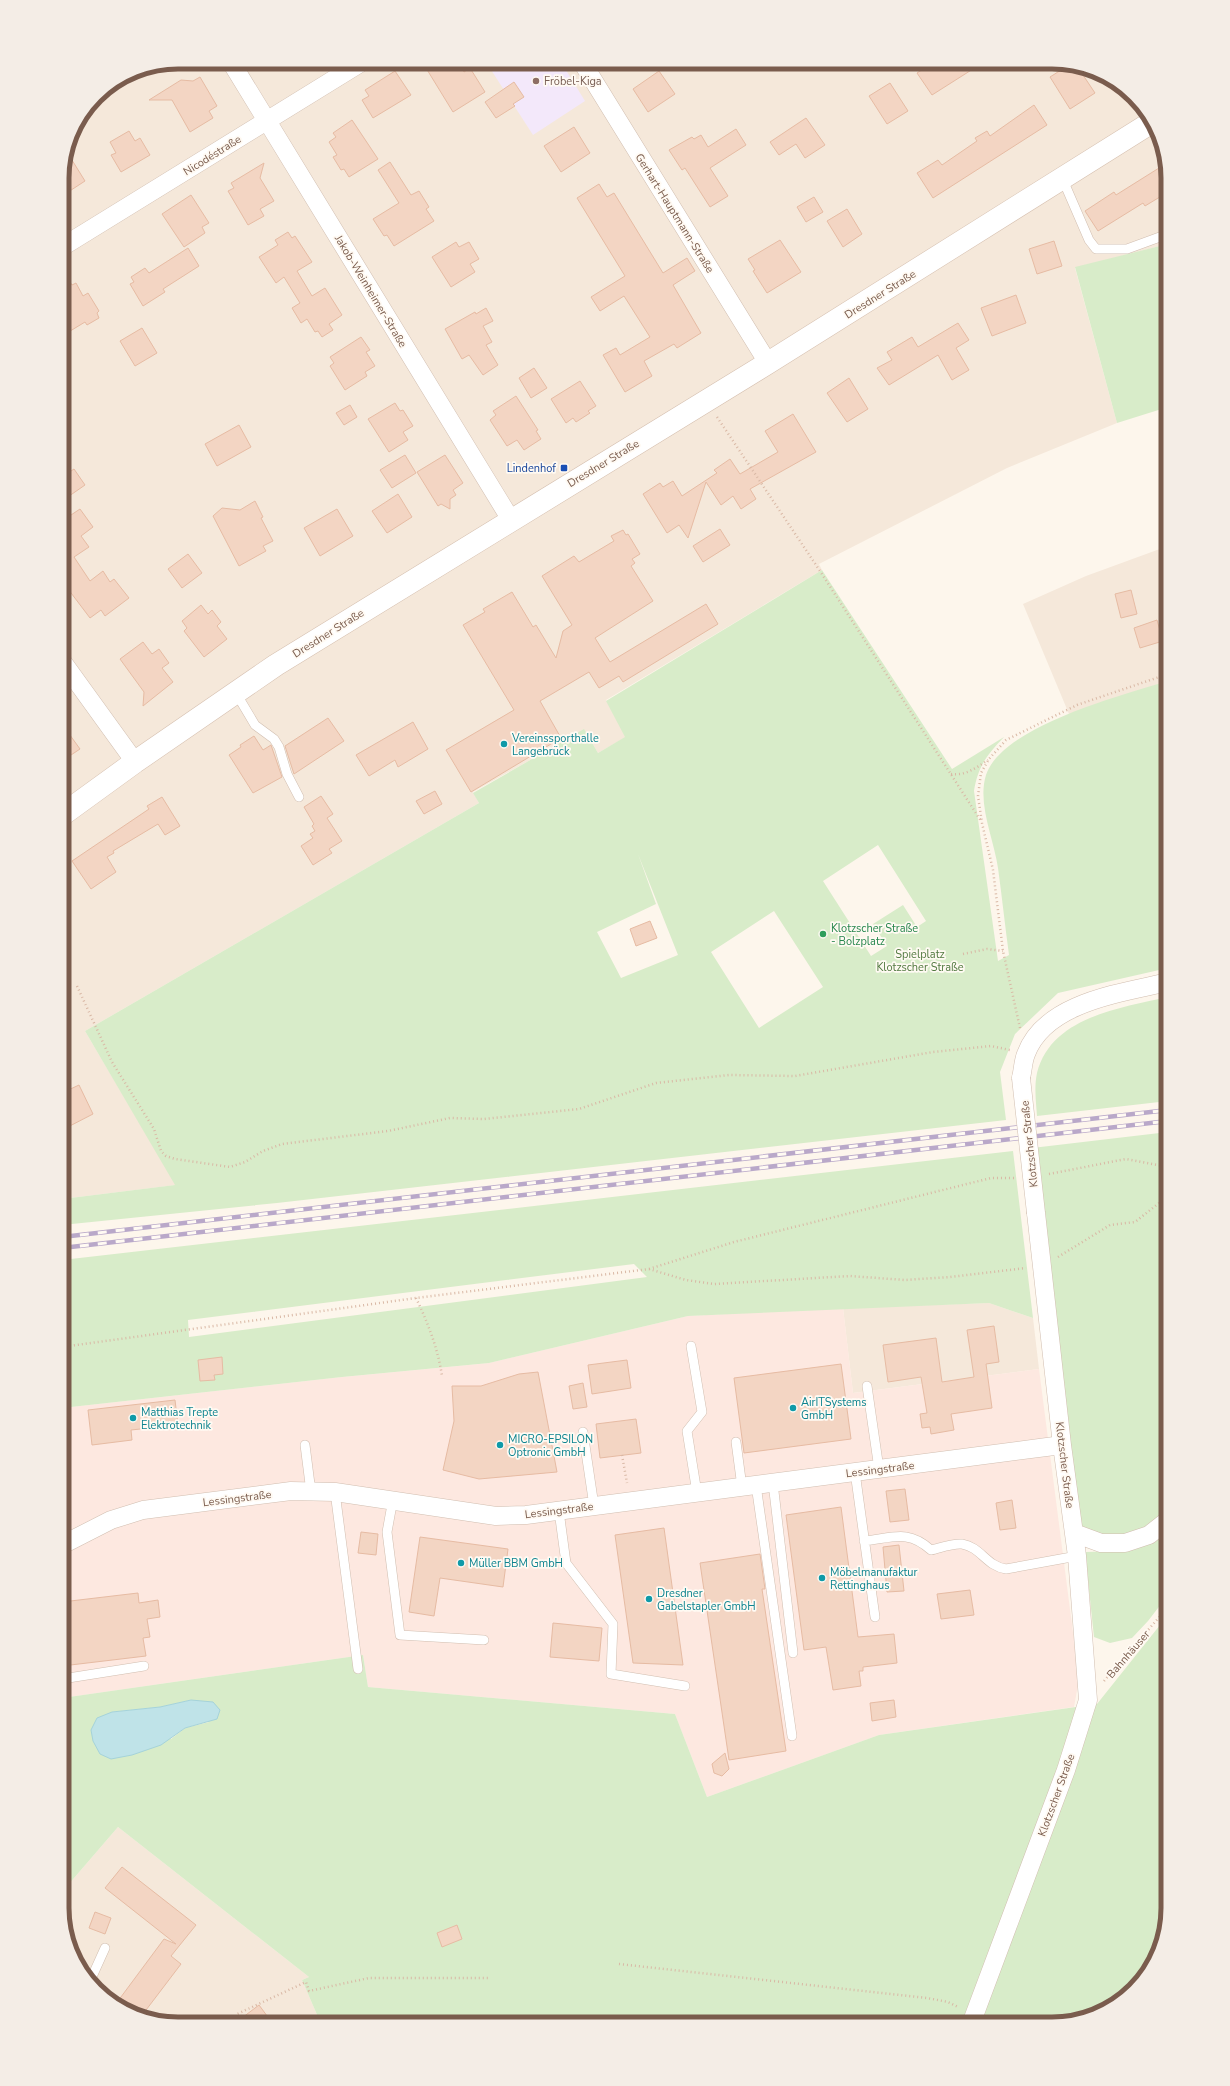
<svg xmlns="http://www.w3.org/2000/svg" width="1230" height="2086" font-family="'Nunito Sans',sans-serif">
  <rect width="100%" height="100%" fill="#fdf6ec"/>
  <!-- residential -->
  <path fill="#f5e8da" d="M 178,62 L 1060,62 L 1117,82 L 1156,127 L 1168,178 L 1168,244 L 1075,268 L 1117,423 L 1007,468 L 819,564 L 822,570 L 606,700 L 626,737 L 598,753 L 584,730 L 473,792 L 479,803 L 85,1031 L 176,1185 L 62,1199 L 62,171 L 71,134 L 96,96 L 134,71 Z
    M 1168,546 L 1168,681 L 1069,714 L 1023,604 L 1086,576 Z
    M 989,1303 L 1033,1318 L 1039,1369 L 853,1393 L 843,1308 Z
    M 118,1827 L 309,1977 L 302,1980 L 321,2024 L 171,2024 L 114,2005 L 74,1959 L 62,1908 L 62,1892 Z"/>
  <!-- commercial -->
  <path fill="#fde8e0" d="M 843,1308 L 853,1393 L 1039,1369 L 1079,1679 L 1074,1707 L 879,1735 L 707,1797 L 675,1714 L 368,1687 L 363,1655 L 62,1698 L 62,1408 L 342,1377 L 489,1363 L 688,1316 Z"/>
  <!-- education -->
  <path fill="#f3e8fa" d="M 486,62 L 561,62 L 585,101 L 533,135 Z"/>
  <!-- green -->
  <path fill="#d8ecc9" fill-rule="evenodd" d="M 1168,244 L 1168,407 L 1117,423 L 1075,267 Z
    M 822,570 L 952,769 L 1004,737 C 987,755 978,766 974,791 L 998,961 L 1009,955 C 1005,926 1002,897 998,868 C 994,839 977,804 986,775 C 1002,726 1123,695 1168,681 L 1168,968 L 1058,993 L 1015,1034 L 1000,1072 L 1006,1120 L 277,1203 L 62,1225 L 62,1199 L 175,1185 L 85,1031 L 479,803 L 473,793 L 584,729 L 598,753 L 625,737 L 606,701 ZM 878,845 L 926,921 L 917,927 L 903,905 L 873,924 L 887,946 L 871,956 L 823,881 ZM 638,854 L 678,955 L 621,978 L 597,932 L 656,904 ZM 774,911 L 823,987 L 759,1028 L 711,952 Z
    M 1168,997 L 1168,1101 L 1037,1116 C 1036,1102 1034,1087 1037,1073 C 1051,1017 1120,1008 1168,997 Z
    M 1168,1132 L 1168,1519 L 1125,1542 L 1076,1532 L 1032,1148 Z
    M 1013,1151 L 1033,1318 L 989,1303 L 688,1316 L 489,1363 L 342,1377 L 62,1408 L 62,1260 ZM 634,1264 L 647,1277 L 189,1337 L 188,1320 Z
    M 1168,1528 L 1168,1595 L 1148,1621 L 1132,1638 L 1110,1643 L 1094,1637 L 1085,1552 L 1119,1551 Z
    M 1168,1615 L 1168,1908 L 1149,1972 L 1103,2012 L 1052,2024 L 321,2024 L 302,1980 L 309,1977 L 118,1827 L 62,1892 L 62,1698 L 363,1655 L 368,1687 L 675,1714 L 707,1797 L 879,1735 L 1097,1704 ZM 191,1700 L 209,1722 L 185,1728 L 171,1739 L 112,1712 L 160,1707 Z"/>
  <!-- water -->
  <path fill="#bfe3e8" stroke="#a5d3da" d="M 191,1700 L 213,1702 L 220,1710 L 217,1719 L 185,1728 L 161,1745 L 132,1755 L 111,1759 L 100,1754 L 93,1741 L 91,1730 L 97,1718 L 112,1712 L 160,1707 Z"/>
  <!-- building -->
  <path fill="#f3d5c3" stroke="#e6bba3" d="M 436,62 L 458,62 L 464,72 L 470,68 L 485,92 L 453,112 L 426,68 Z
    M 934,62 L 984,62 L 932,95 L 917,73 Z
    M 1069,65 L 1079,69 L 1095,93 L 1070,109 L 1050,77 Z
    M 395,71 L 411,95 L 373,118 L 362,100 L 369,96 L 365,90 Z
    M 659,71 L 675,94 L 648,112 L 633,89 Z
    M 200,77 L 217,106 L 209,111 L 213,118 L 190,132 L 172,100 L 149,100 L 181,80 L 193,81 Z
    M 514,82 L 524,97 L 513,104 L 515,106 L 496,118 L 485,102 Z
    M 890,83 L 908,111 L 887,124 L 869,96 Z
    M 1034,105 L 1047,125 L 933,198 L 917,173 L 938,160 L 942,165 L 977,141 L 975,138 L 987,131 L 990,136 Z
    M 806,118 L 825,145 L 805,158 L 796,144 L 779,155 L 770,142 Z
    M 352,120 L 378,159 L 349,177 L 344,169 L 341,170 L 333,157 L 337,155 L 329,142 L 336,137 L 333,133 Z
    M 574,127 L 590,153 L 561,172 L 544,146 Z
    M 736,129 L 746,145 L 710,168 L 728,196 L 710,207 L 685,168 L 682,170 L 669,150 L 692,137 L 694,139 L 701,135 L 708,147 Z
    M 129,131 L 135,141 L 140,138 L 150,155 L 121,172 L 111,155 L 116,153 L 110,142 Z
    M 67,152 L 85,181 L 62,196 L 62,171 Z
    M 390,162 L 411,195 L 419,191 L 429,207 L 426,209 L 434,221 L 394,246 L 387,235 L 384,236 L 373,219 L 399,203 L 378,170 Z
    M 264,163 L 260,178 L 274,201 L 260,209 L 264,216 L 248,225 L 228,191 L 234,188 L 231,183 Z
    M 1159,168 L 1168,183 L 1168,192 L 1145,206 L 1143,203 L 1098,231 L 1085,211 L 1114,192 L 1116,195 Z
    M 599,184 L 607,197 L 614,193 L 663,273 L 687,258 L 695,271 L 673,285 L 701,333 L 677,348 L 674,344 L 644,361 L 652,376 L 625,392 L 603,355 L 616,348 L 620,355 L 650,337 L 624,296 L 600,311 L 591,297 L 625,276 L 577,198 Z
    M 191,195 L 209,223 L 202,227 L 205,233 L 184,247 L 162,214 Z
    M 814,197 L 823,212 L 806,222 L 797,207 Z
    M 847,209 L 862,234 L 843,247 L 827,221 Z
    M 288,232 L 292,238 L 295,236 L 312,262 L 297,271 L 312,296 L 325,288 L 342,315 L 329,324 L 333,330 L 322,337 L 318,331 L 315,332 L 307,319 L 301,323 L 292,308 L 300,303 L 284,277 L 276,283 L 259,257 L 278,245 L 275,240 Z
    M 780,240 L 801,272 L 767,293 L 753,271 L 755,270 L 748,259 Z
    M 1054,241 L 1062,266 L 1037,274 L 1029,249 Z
    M 456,242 L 459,247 L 469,242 L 479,259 L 470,264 L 475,272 L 451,287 L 432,257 Z
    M 188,248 L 199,266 L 163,289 L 165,292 L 143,306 L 130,284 L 134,282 L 131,277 L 145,268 L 149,273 Z
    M 62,270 L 72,285 L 76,283 L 83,296 L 88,293 L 99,311 L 97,313 L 99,318 L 87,325 L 85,322 L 62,336 Z
    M 1016,295 L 1026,323 L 992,336 L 981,308 Z
    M 486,308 L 493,321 L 483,326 L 492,342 L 486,345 L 498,365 L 483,375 L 469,355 L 462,359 L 445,329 L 475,312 L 476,314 Z
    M 958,323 L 969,340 L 956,348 L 969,370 L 952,380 L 938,355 L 889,385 L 877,368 L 892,360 L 887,352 L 912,337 L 918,347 Z
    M 142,328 L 157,353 L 135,366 L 120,341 Z
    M 361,337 L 370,350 L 366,352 L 375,366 L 365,372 L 367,376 L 345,390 L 330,366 L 334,363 L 330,357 Z
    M 534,368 L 547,388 L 531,398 L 519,378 Z
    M 849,378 L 868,409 L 847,422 L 827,393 Z
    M 580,381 L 596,406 L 588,411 L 590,413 L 576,422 L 573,418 L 566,423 L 551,399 Z
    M 516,396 L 538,430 L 536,431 L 541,439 L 524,450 L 517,440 L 507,446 L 490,420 L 496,415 L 493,411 Z
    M 395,403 L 400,411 L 403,410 L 413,426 L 403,432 L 408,440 L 389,452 L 368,419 Z
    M 350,405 L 357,417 L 344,425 L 336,413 Z
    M 793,414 L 816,452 L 750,489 L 756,499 L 741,509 L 733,496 L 721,505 L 706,482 L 688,538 L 679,525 L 667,533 L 643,494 L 660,483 L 663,487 L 673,481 L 682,496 L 717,473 L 714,470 L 730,459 L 740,474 L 778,452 L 765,431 Z
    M 239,425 L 251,447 L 217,466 L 205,444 Z
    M 405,455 L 416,473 L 392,488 L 380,470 Z
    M 445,455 L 463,483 L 453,490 L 456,495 L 450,499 L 450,509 L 441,504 L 438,506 L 417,472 Z
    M 74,469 L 85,485 L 62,501 L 62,477 Z
    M 398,494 L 412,517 L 387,533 L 372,511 Z
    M 255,501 L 263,517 L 261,518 L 273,541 L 263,546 L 266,551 L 239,566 L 213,516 L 222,508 L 240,510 Z
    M 80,509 L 93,527 L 81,536 L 89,547 L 74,557 L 90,581 L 103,571 L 110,582 L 114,579 L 129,598 L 105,616 L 101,610 L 90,618 L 62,581 L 62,521 Z
    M 337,509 L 353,536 L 320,556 L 304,528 Z
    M 720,529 L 730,545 L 703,562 L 693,546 Z
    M 623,530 L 626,535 L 628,534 L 640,554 L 632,559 L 635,563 L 631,566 L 653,601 L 595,638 L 610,662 L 706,604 L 718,624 L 623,682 L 619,676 L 599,688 L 589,672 L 540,701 L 561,738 L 471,792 L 446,750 L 514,710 L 463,625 L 485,612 L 483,609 L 512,592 L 533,627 L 536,625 L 556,658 L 563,631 L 572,625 L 542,576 L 574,556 L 579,562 L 614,541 L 611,536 Z
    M 188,554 L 202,573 L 182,588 L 168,569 Z
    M 1131,590 L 1137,614 L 1121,618 L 1115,594 Z
    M 201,605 L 208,614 L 212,610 L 221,622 L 217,626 L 227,639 L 204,657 L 184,631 L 187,628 L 182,621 Z
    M 1157,620 L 1163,641 L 1140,648 L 1134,628 Z
    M 143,642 L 152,654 L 159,649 L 169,663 L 162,668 L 173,682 L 143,706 L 144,692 L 120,659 Z
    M 328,718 L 344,741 L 294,774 L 285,746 Z
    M 413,722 L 428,749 L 398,767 L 395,760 L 369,776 L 356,755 Z
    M 62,724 L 80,749 L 62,761 Z
    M 254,736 L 263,750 L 271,745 L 282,777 L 253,793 L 229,755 L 241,747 L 240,745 Z
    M 435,791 L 442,804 L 424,814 L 416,801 Z
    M 321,796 L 333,814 L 327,818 L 342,841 L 329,849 L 332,853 L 313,865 L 301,846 L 313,838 L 310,834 L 315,831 L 312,826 L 314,824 L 304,807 Z
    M 162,797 L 180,826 L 165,835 L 158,824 L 113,851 L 114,853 L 107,857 L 116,872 L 91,889 L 72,861 L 149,809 L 147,806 Z
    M 650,921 L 657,938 L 636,946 L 630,929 Z
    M 79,1085 L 93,1114 L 62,1130 L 62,1093 Z
    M 994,1326 L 999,1362 L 986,1364 L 992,1408 L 951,1414 L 954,1430 L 931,1434 L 930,1427 L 922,1428 L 920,1414 L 927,1413 L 921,1377 L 888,1382 L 883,1345 L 936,1338 L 942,1382 L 974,1377 L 967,1330 Z
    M 222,1357 L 223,1374 L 214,1375 L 215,1380 L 200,1381 L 198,1360 Z
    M 627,1360 L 631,1388 L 592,1394 L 588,1365 Z
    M 841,1364 L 851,1439 L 744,1453 L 734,1378 Z
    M 538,1372 L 557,1472 L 479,1479 L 443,1470 L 454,1421 L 452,1386 L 481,1386 L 519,1374 Z
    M 583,1383 L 587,1407 L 573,1409 L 569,1386 Z
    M 175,1400 L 178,1425 L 131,1430 L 132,1440 L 92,1445 L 88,1410 Z
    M 636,1419 L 641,1453 L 600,1458 L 596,1424 Z
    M 905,1489 L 909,1520 L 890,1522 L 886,1491 Z
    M 1012,1500 L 1016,1528 L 1000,1530 L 996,1503 Z
    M 841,1507 L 858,1637 L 894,1634 L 897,1663 L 863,1667 L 863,1671 L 859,1671 L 861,1686 L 833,1690 L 826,1647 L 804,1650 L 786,1515 Z
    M 664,1528 L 683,1665 L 633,1663 L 615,1535 Z
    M 361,1532 L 378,1534 L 376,1555 L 358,1553 Z
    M 420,1537 L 508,1549 L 503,1587 L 440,1578 L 434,1616 L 409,1612 Z
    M 899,1545 L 904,1591 L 887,1592 L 883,1547 Z
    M 760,1554 L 765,1589 L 762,1589 L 786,1751 L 729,1760 L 700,1563 Z
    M 970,1590 L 974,1615 L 941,1619 L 937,1594 Z
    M 138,1593 L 139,1603 L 158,1600 L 160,1617 L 147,1619 L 150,1637 L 143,1638 L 146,1656 L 62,1666 L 62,1602 Z
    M 553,1623 L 602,1628 L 599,1661 L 550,1657 Z
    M 894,1700 L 896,1717 L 872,1721 L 870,1703 Z
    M 725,1753 L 729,1769 L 722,1776 L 714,1773 L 712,1764 Z
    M 122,1867 L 196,1925 L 171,1956 L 181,1964 L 143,2014 L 115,2005 L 164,1939 L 176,1944 L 105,1888 Z
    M 95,1912 L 111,1918 L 105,1934 L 89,1928 Z
    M 457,1925 L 462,1939 L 442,1947 L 437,1933 Z
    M 259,2005 L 273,2024 L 234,2024 Z"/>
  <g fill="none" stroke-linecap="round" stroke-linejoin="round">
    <defs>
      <path id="lane" d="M 1063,180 L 1089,240 L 1096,249 L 1127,249 L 1168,234
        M 236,693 L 255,725 L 274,739 L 279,747 L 287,774 L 299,797
        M 691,1346 L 702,1412 L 687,1431 L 697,1493
        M 867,1386 L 879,1469
        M 583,1432 L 594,1506
        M 736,1442 L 742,1487
        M 305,1445 L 311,1492
        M 855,1472 L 875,1617
        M 773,1483 L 793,1653
        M 756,1485 L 792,1736
        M 335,1492 L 358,1669
        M 393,1499 L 387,1532 L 400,1635 L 484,1640
        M 559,1511 L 566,1563 L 613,1624 L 611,1674 L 685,1686
        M 864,1541 C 893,1538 908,1529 931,1550 C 940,1548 953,1543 962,1544 C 981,1547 986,1566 1006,1569 L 1077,1556
        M 62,1679 L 144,1666
        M 91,1979 L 105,1948"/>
      <path id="street" d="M 231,62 L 511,520
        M 582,62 L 768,363
        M 62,247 L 362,62
        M 62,661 L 135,762
        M 1021,1078 C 1023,1070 1023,1061 1026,1054 C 1045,1002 1122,993 1168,982
        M 1074,1533 L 1101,1543 L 1125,1543 L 1149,1535 L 1168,1520
        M 62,1545 L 111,1520 L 143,1510 L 291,1491 L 335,1492 L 496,1516 L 526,1515 L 1062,1445
        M 971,2024 L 1066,1770 L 1088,1700 L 1077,1556 L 1062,1445 L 1036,1213"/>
      <path id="secondary" d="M 62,815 L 135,762 L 276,665 L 768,363 L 1152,122"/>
    </defs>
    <!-- lane casing -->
    <use href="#lane" stroke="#d1beb0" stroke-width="10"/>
    <!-- street casing -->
    <use href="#street" stroke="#d1beb0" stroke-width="19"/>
    <!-- secondary casing -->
    <use href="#secondary" stroke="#d6c0b0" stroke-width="23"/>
    <!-- path -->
    <path stroke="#d9b8a5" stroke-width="2.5" stroke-dasharray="1 3" stroke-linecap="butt" d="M 717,417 L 820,571 L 981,821
      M 951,774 C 965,776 976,768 988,760
      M 963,954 L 987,949 L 1003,951
      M 77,986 L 112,1062 L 154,1129 L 161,1151 L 166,1156 L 175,1159 L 230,1167 L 245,1162 L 263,1151 L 282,1144 L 388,1131 L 450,1118 L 484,1119 L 579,1109 L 656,1083 L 729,1075 L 795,1076 L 933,1052 L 991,1046 L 1010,1050
      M 1020,1028 L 1003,951 L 993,870 L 982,823 L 978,796 L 981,773 L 989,759 L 1006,740 L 1077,705 L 1168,674
      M 1049,1174 L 1126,1159 L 1168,1167
      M 1058,1257 L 1110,1225 L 1135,1222 L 1168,1196
      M 649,1269 L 734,1242 L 991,1178 L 1014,1178
      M 416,1298 C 428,1323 438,1349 442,1376
      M 62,1347 L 416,1298 L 649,1269 L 686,1280 L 714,1284 L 850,1276 L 905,1280 L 950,1277 L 1026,1268
      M 622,1455 L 627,1483
      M 1104,1681 L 1168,1607
      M 619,1964 L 927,1998 L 948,2002 L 958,2007
      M 236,2024 L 235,2015 L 306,1982 L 309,1991 L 369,1978 L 490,1978"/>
    <!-- lane -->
    <use href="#lane" stroke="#fff" stroke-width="9"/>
    <!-- street -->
    <use href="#street" stroke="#fff" stroke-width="18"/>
    <!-- secondary -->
    <use href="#secondary" stroke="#fff" stroke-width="22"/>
    <defs>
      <path id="rail" d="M 62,1237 L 1168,1110
        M 62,1248 L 1168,1121"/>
    </defs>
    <!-- rail casing -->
    <use href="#rail" stroke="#b9a8c9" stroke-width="4.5"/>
    <!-- rail -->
    <use href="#rail" stroke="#fffaf3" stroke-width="3" stroke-dasharray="9" stroke-linecap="butt"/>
    <defs>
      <path id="street-bridge" d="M 1021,1078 L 1036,1213"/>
    </defs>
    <!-- street-bridge casing -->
    <use href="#street-bridge" stroke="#d1beb0" stroke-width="19" stroke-linecap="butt"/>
    <!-- street-bridge -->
    <use href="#street-bridge" stroke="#fff" stroke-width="18"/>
  </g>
  <!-- markers -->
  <circle fill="#8d6e63" stroke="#fffaf3" stroke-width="1.5" cx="536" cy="81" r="4"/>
  <rect fill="#1a4fb4" stroke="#fffaf3" stroke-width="1.5" x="560" y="464" width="8" height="8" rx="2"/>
  <g fill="#0f9aa8" stroke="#fffaf3" stroke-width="1.5">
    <circle cx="504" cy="744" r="4"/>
    <circle cx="793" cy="1408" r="4"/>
    <circle cx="133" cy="1418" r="4"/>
    <circle cx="500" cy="1445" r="4"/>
    <circle cx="461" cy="1563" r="4"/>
    <circle cx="822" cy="1578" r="4"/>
    <circle cx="649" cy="1599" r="4"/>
  </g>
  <circle fill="#2e9e5b" stroke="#fffaf3" stroke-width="1.5" cx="823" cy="934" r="4"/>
  <g text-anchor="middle" stroke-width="3.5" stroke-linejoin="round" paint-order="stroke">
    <!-- education labels -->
    <g font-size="11" fill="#785e54" stroke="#fffaf3" text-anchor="start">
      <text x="544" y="85">Fröbel-Kiga</text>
    </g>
    <!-- street labels -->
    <g font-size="11" fill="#7a5c4d" stroke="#fffaf3">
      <text transform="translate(212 155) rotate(-32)" y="4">Nicodéstraße</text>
      <text transform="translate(675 213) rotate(58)" y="4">Gerhart-Hauptmann-Straße</text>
      <text transform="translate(371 291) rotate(59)" y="4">Jakob-Weinheimer-Straße</text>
      <text transform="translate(880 294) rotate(-32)" y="4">Dresdner Straße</text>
      <text transform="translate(603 463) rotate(-31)" y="4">Dresdner Straße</text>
      <text transform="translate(328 633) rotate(-32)" y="4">Dresdner Straße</text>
      <text transform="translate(1029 1144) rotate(-96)" y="4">Klotzscher Straße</text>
      <text transform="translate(1065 1465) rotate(83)" y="4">Klotzscher Straße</text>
      <text transform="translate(880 1469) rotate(-7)" y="4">Lessingstraße</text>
      <text transform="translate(237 1498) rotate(-7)" y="4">Lessingstraße</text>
      <text transform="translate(559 1510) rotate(-7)" y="4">Lessingstraße</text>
      <text transform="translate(1128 1654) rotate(-49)" y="4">Bahnhäuser</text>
      <text transform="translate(1056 1795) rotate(-70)" y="4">Klotzscher Straße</text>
    </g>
    <!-- transit labels -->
    <g font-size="11" fill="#164399" stroke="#fffaf3" text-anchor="end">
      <text x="556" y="472">Lindenhof</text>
    </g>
    <!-- culture labels -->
    <g font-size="11" fill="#0d838f" stroke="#fffaf3" text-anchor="start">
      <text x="512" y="742">Vereinssporthalle<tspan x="512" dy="13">Langebrück</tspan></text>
      <text x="801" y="1406">AirITSystems<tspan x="801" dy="13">GmbH</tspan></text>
      <text x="141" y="1416">Matthias Trepte<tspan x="141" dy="13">Elektrotechnik</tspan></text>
      <text x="508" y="1443">MICRO-EPSILON<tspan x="508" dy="13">Optronic GmbH</tspan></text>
      <text x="469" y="1567">Müller BBM GmbH</text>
      <text x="830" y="1576">Möbelmanufaktur<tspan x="830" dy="13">Rettinghaus</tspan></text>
      <text x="657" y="1597">Dresdner<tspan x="657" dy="13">Gabelstapler GmbH</tspan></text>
    </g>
    <!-- leisure labels -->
    <g font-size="11" fill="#27864d" stroke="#fffaf3" text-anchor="start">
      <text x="831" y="932">Klotzscher Straße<tspan x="831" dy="13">- Bolzplatz</tspan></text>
    </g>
    <!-- park labels -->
    <g font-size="11" fill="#537a41" stroke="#fffaf3">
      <text x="920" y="958">Spielplatz<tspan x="920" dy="13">Klotzscher Straße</tspan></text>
    </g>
  </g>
  <!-- crop -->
  <path d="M0 0H1230V2086H0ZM178 69H1052A109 109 0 0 1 1161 178V1908A109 109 0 0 1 1052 2017H178A109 109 0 0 1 69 1908V178A109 109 0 0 1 178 69Z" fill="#f4ede6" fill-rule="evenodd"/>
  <path fill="none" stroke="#7a5c4d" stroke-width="5" d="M178 69H1052A109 109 0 0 1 1161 178V1908A109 109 0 0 1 1052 2017H178A109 109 0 0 1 69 1908V178A109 109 0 0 1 178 69Z"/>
</svg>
